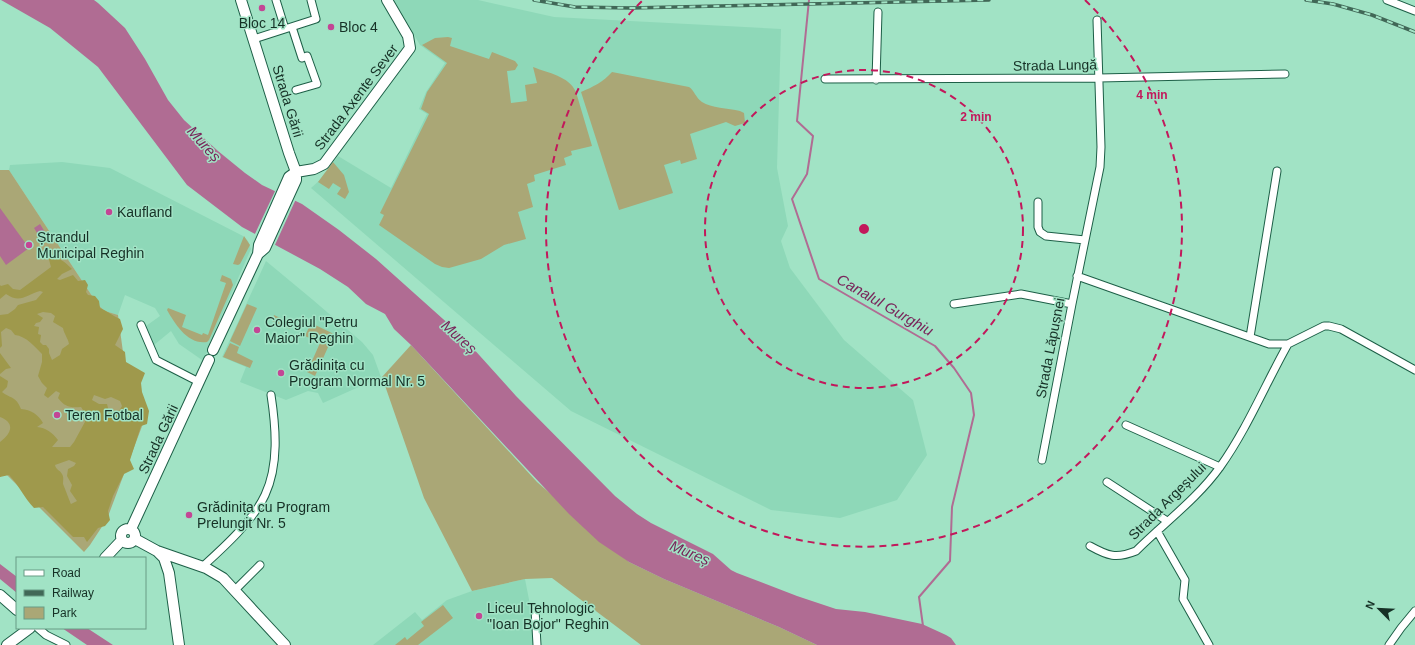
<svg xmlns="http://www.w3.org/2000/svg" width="1415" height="645" font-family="Arial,sans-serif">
  <rect width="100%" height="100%" fill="#a1e3c5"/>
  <!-- built -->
  <path fill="#8ed8b8" d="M 394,0 L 478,0 L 554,17 L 781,29 L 777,168 L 788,226 L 781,241 L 790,268 L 844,340 L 913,400 L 927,455 L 897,500 L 840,518 L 771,510 L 571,411 L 311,188 L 320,180 L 338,156 L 391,188 L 427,114 L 419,109 L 426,92 L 445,63 L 420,45 Z
    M 62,162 L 110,168 L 243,236 L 248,241 L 251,249 L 210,342 L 208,351 L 202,360 L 179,344 L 171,331 L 154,345 L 146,326 L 160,316 L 155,308 L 125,295 L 118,315 L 105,311 L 98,305 L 9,170 L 10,165 Z
    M 266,261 L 313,300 L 362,342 L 373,355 L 381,377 L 323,403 L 318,393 L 308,391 L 286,400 L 240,382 L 246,367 L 222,357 Z
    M 525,579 L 531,610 L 533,645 L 373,645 L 415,612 L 422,620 L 447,600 L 472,591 Z"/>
  <!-- green -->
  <path fill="#aaa776" d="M 448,37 L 452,38 L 450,46 L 489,59 L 492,52 L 515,61 L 518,65 L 515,70 L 507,71 L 511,103 L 527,101 L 525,85 L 537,83 L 533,67 C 548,73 569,76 576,92 L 592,146 L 571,151 L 572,155 L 564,158 L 566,165 L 534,175 L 535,181 L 527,184 L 533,207 L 518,212 L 526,239 L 504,245 L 481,259 L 449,268 L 442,267 L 435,264 L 379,225 L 384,215 L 380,213 L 429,114 L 421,109 L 427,92 L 447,63 L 422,45 L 435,38 Z
    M 612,72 L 689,87 C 694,90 696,98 702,102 C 711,108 728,108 740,111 L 744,113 L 745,123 L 735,126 L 726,122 L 690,134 L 697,159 L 681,164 L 680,160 L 664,165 L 673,193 L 619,210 L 581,92 C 593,87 603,82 612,72 Z
    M 333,162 L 344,175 L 349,192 L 345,199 L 337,194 L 341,188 L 333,183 L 329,189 L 318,182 Z
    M 0,170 L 9,170 L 98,305 L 105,311 L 118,315 L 125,367 L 147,413 L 107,519 L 90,545 L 84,552 L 5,473 L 0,477 Z
    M 244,236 L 250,245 L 240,264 L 238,265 L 233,264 Z
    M 222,275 L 231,279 L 233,285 L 209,340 L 207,342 C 188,345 175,324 167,310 L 168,308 L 186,315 L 182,327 L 202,335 L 203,333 L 208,335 L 226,283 L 220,281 Z
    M 247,304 L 257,308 L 240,346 L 230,341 Z
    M 274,315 L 293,324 L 290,329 L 272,321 Z
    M 311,323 L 334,334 L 315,376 L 307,372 L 320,343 L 305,336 Z
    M 230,343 L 239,347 L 237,353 L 253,361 L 250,368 L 223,357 Z
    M 411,345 L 537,482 L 629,562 L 664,579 L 779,627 L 817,645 L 641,645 L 552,578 L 525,579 L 472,591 L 424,498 L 382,377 Z
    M 443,605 L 453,618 L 418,645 L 395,645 L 405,637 L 407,640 L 424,626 L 421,622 Z"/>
  <!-- forest -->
  <path fill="#9f994c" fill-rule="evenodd" d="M 48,256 C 58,256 65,262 72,269 L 62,274 L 57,279 L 60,280 L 73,275 L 78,281 L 85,280 L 88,285 L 86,292 L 88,295 L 95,296 L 99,301 L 100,308 C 107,311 113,316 120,319 L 123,329 L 115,345 L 125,352 L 126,362 L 145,373 L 141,383 L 142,392 L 149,411 L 147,424 L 141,426 L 130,460 L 134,469 L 124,474 L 113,496 L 108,511 L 110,520 L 105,526 L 98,528 L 87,542 L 84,537 L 73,537 L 43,507 L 34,508 C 24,498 19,485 9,475 L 0,477 L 0,442 C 11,434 16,423 0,417 L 0,376 L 8,381 L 7,387 L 2,392 C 11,399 16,396 21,409 C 31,410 38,414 43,423 L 37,427 C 46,428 52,432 58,440 L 52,447 L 70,447 L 74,442 L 86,420 L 90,420 L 81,413 L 83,410 L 81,407 C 70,408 65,407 58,398 L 60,393 L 56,391 L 48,398 L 44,395 L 47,388 L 42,383 L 38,376 L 42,362 L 42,354 C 35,347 26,336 15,335 L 11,330 L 6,328 L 1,332 L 2,346 L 0,348 L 0,315 L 8,314 L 15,309 L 18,305 L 36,300 L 43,292 L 40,291 C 26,295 20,304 6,294 L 0,299 L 0,285 L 1,286 L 8,284 L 13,289 L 20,290 L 51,267 ZM 43,312 L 51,313 L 55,316 L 53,322 L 63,328 C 64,334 68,338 69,344 L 62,349 L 60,355 L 52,360 L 49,353 L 49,349 L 46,345 L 43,345 L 40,342 L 41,335 L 38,334 L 39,327 L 34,326 L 36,323 L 40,322 L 43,318 L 37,314 ZM 94,395 L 105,399 L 111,397 L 120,401 L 122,406 L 119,411 L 111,413 L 109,412 L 107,404 L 99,404 L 92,400 ZM 69,460 L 76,463 L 74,466 L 68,469 L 67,476 L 72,485 L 70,491 L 77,501 L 71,504 C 70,502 64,486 63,484 C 63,480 64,477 62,474 C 60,470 56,470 55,465 Z
    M 0,353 L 11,368 L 6,369 L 0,374 Z"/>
  <!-- water -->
  <path fill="#b06c93" d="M 1,0 L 94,0 L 98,3 L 125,28 L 145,59 L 168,100 L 184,120 L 218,151 L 245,173 L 262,185 L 302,204 L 339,230 L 376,259 L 462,336 L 516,396 L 615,496 L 637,514 L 651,523 L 713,554 L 731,570 L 737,573 L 797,596 L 836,609 L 865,612 L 922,624 L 946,635 L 951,638 L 956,645 L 817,645 L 779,627 L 664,579 L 629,562 L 599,542 L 569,514 L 411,345 L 394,329 L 385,314 L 366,304 L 348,287 L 320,269 L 242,227 L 187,185 L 98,67 L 50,28 Z
    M 0,208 L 29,248 L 6,265 L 0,256 Z
    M 40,224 L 48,237 L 42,241 L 34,228 Z
    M 0,564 L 17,577 L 17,593 L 0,579 Z
    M 62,628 L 87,628 L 113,645 L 87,645 Z"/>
  <!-- pier -->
  <path fill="#a1e3c5" d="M 276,189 L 296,199 L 274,247 L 254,236 Z"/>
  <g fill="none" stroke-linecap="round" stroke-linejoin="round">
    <!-- stream -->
    <path stroke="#b06c93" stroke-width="2" d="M 809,0 L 797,121 L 813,136 L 807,174 L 792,199 L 819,279 L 935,346 L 954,368 L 971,393 L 974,415 L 952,507 L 950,561 L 919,597 L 923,626"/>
    <defs>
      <path id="street" d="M 276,0 L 285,29
        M 1387,0 L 1415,11
        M 292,27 L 302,58 L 307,56 L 317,84 L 296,90
        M 254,39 L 316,19 L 311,0
        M 825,79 L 1099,78 L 1285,74
        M 876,80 L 878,12
        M 1038,202 L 1038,227 L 1040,232 L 1046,236 L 1085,240
        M 1077,276 L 1269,344 L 1288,344 L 1324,326 L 1329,326 L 1341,329 L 1415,370
        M 954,304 L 1021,294 L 1072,304
        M 141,325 L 156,360 L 199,382
        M 1250,337 L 1277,171
        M 1126,425 L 1220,467
        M 1042,460 L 1072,304 L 1100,167 L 1101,147 L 1097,20
        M 1107,482 L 1167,521
        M 1157,531 L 1185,580 L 1183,599 L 1209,645
        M 1090,546 C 1108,556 1116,559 1136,551 C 1164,523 1197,499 1220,467 C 1247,429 1265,385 1288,344
        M 202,567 C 223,548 253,521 265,495 C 279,465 276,428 271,395
        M 235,590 L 260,565
        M 535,609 L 537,645
        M 38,628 L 46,635 L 66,645
        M 1389,645 L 1401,628 L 1415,611"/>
      <path id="secondary" d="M 241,0 L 289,153 L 296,172 L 296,180 L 265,248 L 258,254
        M 296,172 L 314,169 L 324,164 L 410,48 L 408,36 L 387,0
        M 213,350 L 258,254 L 259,245 L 289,177 L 296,172
        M121 536a7 7 0 1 1 14 0a7 7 0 1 1-14 0Z
        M 131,529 L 209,360
        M 135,539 L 157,551 L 206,568 L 223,578 L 285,645
        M 157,551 L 164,558 L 169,573 L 179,645
        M 105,558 L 122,540
        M 0,595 L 17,610
        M 7,645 L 30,628"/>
    </defs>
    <!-- street casing -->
    <use href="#street" stroke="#1d5f47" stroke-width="9"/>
    <!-- secondary casing -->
    <use href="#secondary" stroke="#1d5f47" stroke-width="12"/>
    <!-- street -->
    <use href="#street" stroke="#fff" stroke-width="7"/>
    <!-- secondary -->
    <use href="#secondary" stroke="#fff" stroke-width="10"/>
    <defs>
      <path id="rail" d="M 534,0 L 575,7 L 631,8 L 989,0
        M 1306,0 L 1333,4 L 1372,15 L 1415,32"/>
    </defs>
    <!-- rail casing -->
    <use href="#rail" stroke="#416857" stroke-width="3.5"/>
    <!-- rail -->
    <use href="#rail" stroke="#a1e3c5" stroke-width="2" stroke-dasharray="6" stroke-linecap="butt"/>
  </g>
  <!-- distance rings -->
  <g fill="none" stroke="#c2185b" stroke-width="2" stroke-dasharray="7 5">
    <circle cx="864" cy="229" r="159"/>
    <path d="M1085 0A318 318 0 1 1 643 0"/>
  </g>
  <!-- markers -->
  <g fill="#c34695" stroke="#a1e3c5" stroke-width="1.5">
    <circle cx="262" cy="8" r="4"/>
    <circle cx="331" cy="27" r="4"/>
    <circle cx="109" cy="212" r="4"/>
    <circle cx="29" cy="245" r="4"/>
    <circle cx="257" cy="330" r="4"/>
    <circle cx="281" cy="373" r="4"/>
    <circle cx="57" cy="415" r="4"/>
    <circle cx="189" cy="515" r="4"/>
    <circle cx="479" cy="616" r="4"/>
  </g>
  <g text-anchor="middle" stroke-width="3" stroke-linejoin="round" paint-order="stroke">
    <!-- poi labels -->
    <g font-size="14" fill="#163126" stroke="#a1e3c5" text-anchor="start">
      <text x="262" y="28" text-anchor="middle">Bloc 14</text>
      <text x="339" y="32">Bloc 4</text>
      <text x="117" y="217">Kaufland</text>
      <text x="37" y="242">Ștrandul<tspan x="37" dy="16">Municipal Reghin</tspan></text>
      <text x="265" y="327">Colegiul "Petru<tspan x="265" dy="16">Maior" Reghin</tspan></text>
      <text x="289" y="370">Grădinița cu<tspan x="289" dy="16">Program Normal Nr. 5</tspan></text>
      <text x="65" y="420">Teren Fotbal</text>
      <text x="197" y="512">Grădinița cu Program<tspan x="197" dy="16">Prelungit Nr. 5</tspan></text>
      <text x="487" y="613">Liceul Tehnologic<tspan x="487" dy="16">"Ioan Bojor" Reghin</tspan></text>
    </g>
    <!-- street labels -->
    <g font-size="14" fill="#163126" stroke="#a1e3c5">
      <text transform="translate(1055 65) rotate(-1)" y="5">Strada Lungă</text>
      <text transform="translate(356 97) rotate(-53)" y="5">Strada Axente Sever</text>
      <text transform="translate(288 101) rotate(73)" y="5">Strada Gării</text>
      <text transform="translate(1050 348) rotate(-79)" y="5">Strada Lăpușnei</text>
      <text transform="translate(158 439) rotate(-65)" y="5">Strada Gării</text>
      <text transform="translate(1167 501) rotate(-45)" y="5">Strada Argeșului</text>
    </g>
    <!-- water labels -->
    <g font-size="15" font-style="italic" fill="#79265b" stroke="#a1e3c5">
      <text transform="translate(204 144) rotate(48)" y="5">Mureș</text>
      <text transform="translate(885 305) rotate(30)" y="5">Canalul Gurghiu</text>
      <text transform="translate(459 337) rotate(42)" y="5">Mureș</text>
      <text transform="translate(690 553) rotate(23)" y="5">Mureș</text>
    </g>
  </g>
  <circle cx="864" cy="229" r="6" fill="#c2185b" stroke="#a1e3c5" stroke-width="2"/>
  <g font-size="12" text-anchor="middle" font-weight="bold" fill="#c2185b" stroke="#a1e3c5" stroke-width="3" stroke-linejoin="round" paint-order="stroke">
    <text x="1152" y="99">4 min</text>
    <text x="976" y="121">2 min</text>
  </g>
  <!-- legend -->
  <rect x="16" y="557" width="130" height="72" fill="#a1e3c5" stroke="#699c85"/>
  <rect x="24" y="570" width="20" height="6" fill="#ffffff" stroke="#699c85"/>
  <text x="52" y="577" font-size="12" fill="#163126">Road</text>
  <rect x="24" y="590" width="20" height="6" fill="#416857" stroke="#699c85"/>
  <text x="52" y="597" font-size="12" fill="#163126">Railway</text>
  <rect x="24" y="607" width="20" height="12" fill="#aaa776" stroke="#699c85"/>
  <text x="52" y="617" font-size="12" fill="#163126">Park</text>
  <!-- north arrow -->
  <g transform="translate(1379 609) rotate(294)" stroke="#a1e3c5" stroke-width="3" paint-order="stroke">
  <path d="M0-3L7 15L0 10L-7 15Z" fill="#163126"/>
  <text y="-6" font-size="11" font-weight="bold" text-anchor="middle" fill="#163126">N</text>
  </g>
</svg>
